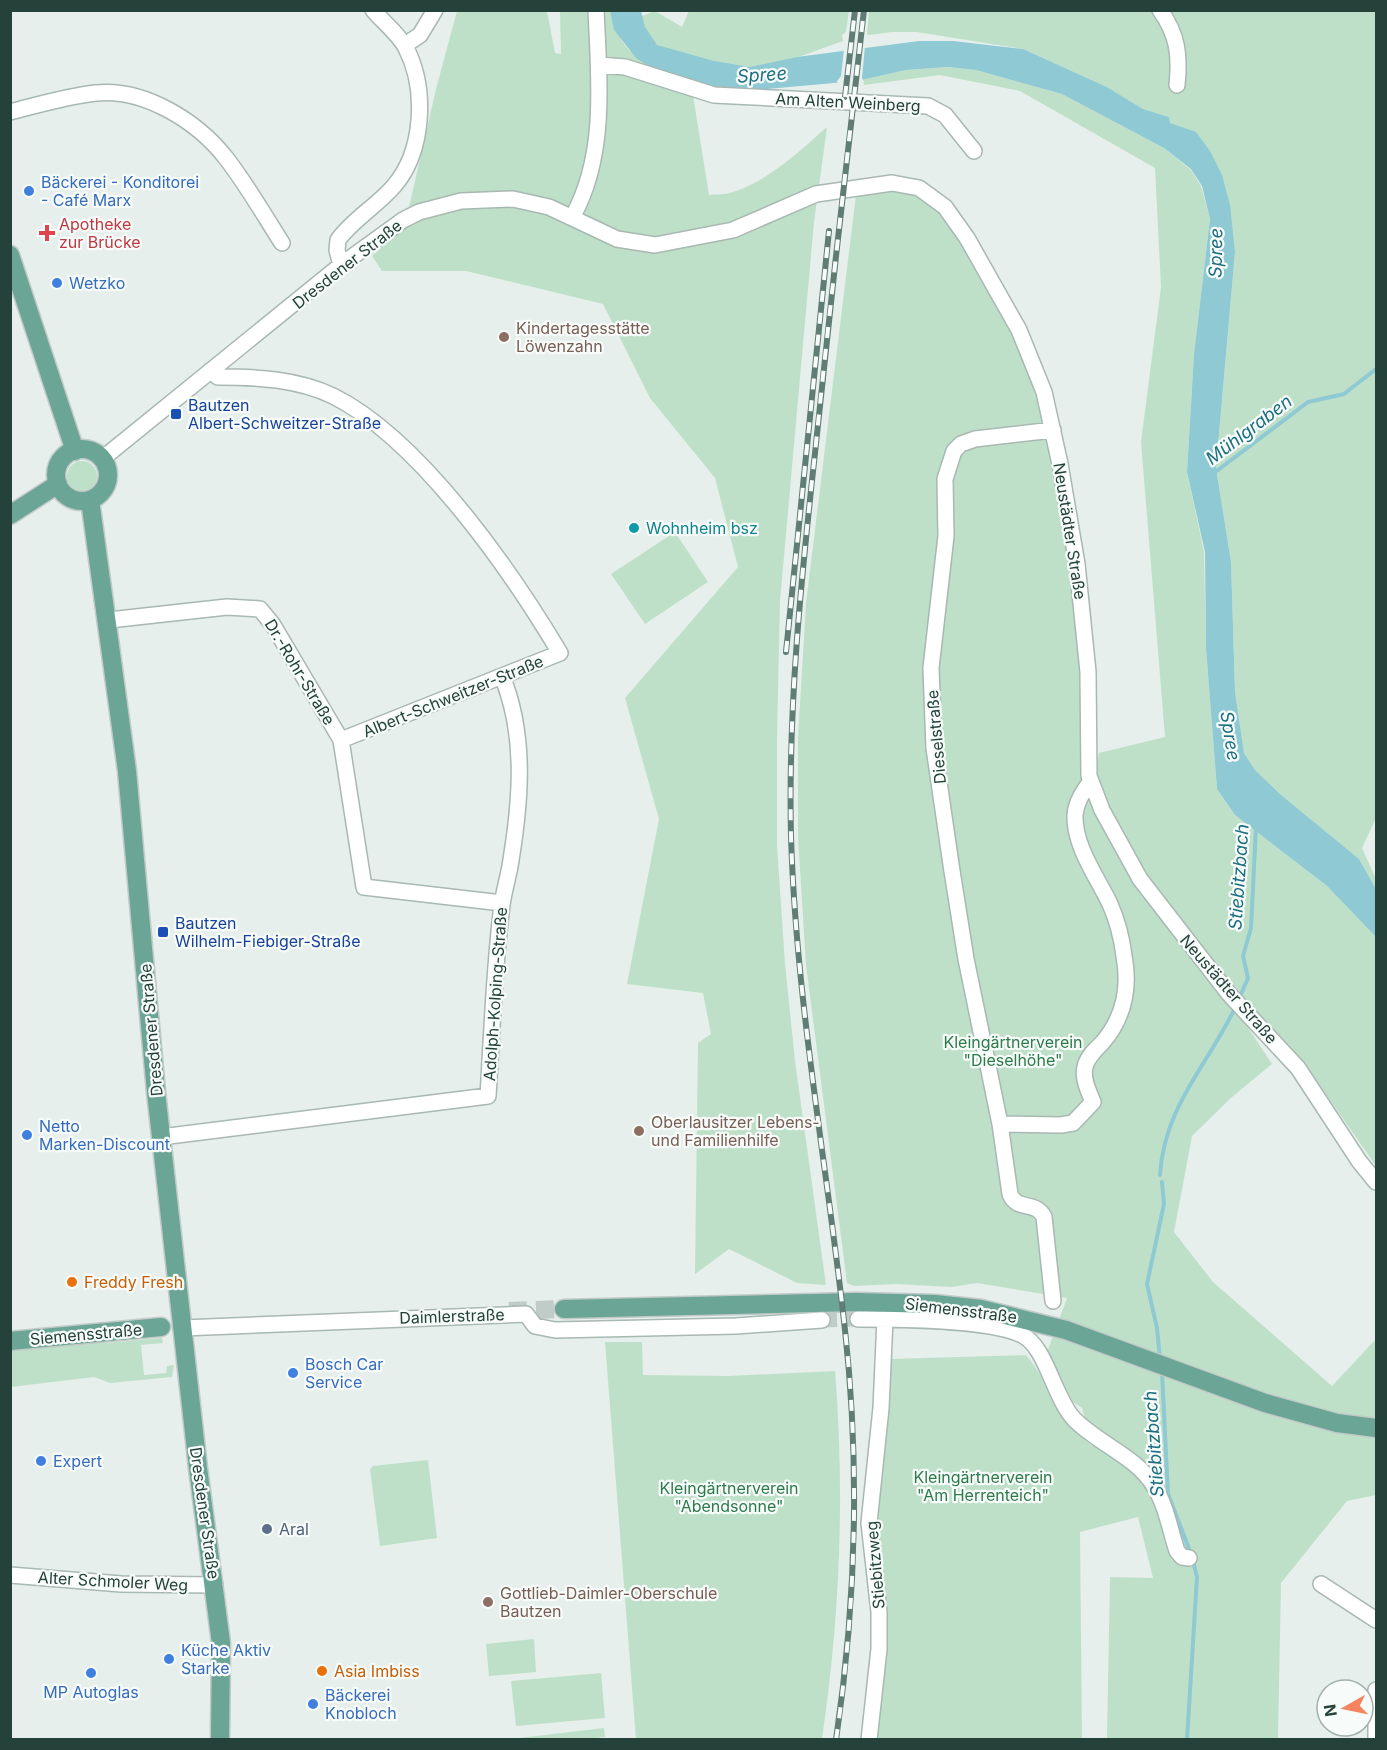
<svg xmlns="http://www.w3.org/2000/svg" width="1387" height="1750" font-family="Inter,sans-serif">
  <rect width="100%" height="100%" fill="#e6efeb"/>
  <!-- green -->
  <path fill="#bfe0c8" d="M 869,10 L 1376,11 L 1376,818 L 1362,848 L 1376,879 L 1376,889 L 1359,859 L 1280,794 L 1255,770 L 1244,753 L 1235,692 L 1231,562 L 1216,468 L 1235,252 L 1196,133 L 1170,123 L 1169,117 L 1143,109 L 1107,87 L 1023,49 L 917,32 L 892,32 L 869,35 L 867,34 Z
    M 457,11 L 547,11 L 555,53 L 561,54 L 560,11 L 610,11 C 621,59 650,67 691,83 L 709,195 C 717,194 726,195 733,192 C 768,181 800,151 827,127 L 814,222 L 780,601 L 777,738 L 777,845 L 785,964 L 795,1061 L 826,1285 L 797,1283 L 729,1249 L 695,1274 L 698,1043 L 711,1034 L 703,993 L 627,984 L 659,819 L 625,698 L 738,567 L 715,478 L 650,398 L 603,304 L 466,271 L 382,271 L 372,256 L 405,225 L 436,89 Z
    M 655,11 L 682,27 L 689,11 L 849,11 L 846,32 L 842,35 L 843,41 C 816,50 779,67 750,67 C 735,67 667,53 656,44 C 648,37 644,26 642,16 Z
    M 948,67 L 976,70 L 1062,94 L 1164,148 L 1191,170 L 1201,186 L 1210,219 L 1194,354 L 1187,472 L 1204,552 L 1206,648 L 1217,789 L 1235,815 L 1327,886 L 1376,937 L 1376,1166 L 1300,1057 L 1228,982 L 1143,875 L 1099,790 L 1096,769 L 1099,753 L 1165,737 L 1141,442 L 1161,287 L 1155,168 L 1020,91 L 940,75 L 864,85 L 863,79 L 906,70 Z
    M 885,190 L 918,194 L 940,210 L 992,294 L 1021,354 L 1044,412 L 1065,527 L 1077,612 L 1083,727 L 1083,772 L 1090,800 L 1135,883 L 1172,934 L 1239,1014 L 1272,1064 L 1232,1097 L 1192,1136 L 1174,1232 L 1213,1282 L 1332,1386 L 1376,1339 L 1376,1495 L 1347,1501 L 1281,1583 L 1278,1739 L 1107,1739 L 1110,1577 L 1153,1578 L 1138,1517 L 1080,1532 L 1082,1739 L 872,1739 L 874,1488 L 891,1359 L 1026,1355 C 1050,1384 1062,1423 1092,1446 L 1082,1408 L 1066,1397 L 1047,1352 L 1067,1298 L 977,1283 L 951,1287 L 896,1284 L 854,1286 L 847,1283 L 806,965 L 798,837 L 798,737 L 806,603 L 856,195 Z
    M67 476a15 15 0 1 1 30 0a15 15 0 1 1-30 0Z
    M 675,532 L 708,582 L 645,624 L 611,574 Z
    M 162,1338 L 163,1343 L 141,1345 L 144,1375 L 166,1373 L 167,1366 L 174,1365 L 172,1377 L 110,1383 L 94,1377 L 11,1387 L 10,1351 L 90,1340 L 105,1343 Z
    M 605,1342 L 642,1342 L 643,1375 L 729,1376 L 835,1371 C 845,1495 840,1617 822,1739 L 636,1739 Z
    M 428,1460 L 437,1538 L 380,1546 L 370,1469 L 373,1466 Z
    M 534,1639 L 536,1672 L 489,1676 L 486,1644 Z
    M 601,1673 L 605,1718 L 516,1726 L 511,1681 Z
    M 604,1728 L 605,1737 L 579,1740 L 511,1739 Z"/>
  <!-- water -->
  <path fill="#8ec9d4" d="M 610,11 L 641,11 L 645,27 L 657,45 L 714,61 L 750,67 L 797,57 L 919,41 L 953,41 L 1023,49 L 1107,87 L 1143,109 L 1169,117 L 1170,123 L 1196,132 L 1210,151 L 1222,175 L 1230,205 L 1235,252 L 1216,468 L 1231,562 L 1235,692 L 1244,753 L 1255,770 L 1280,794 L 1359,859 L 1376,889 L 1376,937 L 1327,886 L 1235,815 L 1217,789 L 1206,648 L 1205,552 L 1187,472 L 1194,354 L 1210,219 L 1202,186 L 1191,169 L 1164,148 L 1062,94 L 976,70 L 948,67 L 906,70 L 856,81 L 767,89 L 737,89 L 691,83 L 648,66 L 636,58 L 614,30 Z"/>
  <!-- pier -->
  <path fill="#e6efeb" d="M 865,46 L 862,78 L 864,82 L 838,85 L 837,81 L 841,76 L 844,49 Z"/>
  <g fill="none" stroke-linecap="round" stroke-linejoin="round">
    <!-- stream -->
    <path stroke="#8ec9d4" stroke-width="4" d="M 1214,473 L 1308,402 L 1344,394 L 1376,369
      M 1239,999 L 1248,978 L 1243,956 L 1251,928 L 1256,827
      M 1160,1175 C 1164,1107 1207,1066 1235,1008
      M 1160,1359 L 1157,1328 L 1147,1284 L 1164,1204 L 1162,1182
      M 1162,1372 L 1168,1494 L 1191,1554
      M 1187,1740 L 1197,1577 L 1193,1561"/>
    <!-- minor-tunnel -->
    <path stroke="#bfccc8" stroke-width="15" stroke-dasharray="15 8" stroke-linecap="butt" d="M 822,1320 L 858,1319"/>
    <!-- major-tunnel -->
    <path stroke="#bfccc8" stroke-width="18" stroke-dasharray="18 9" stroke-linecap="butt" d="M 509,1311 L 564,1309"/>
    <defs>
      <path id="minor" d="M 1160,10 C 1178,35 1180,56 1177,85
        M 405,45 L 420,35 L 435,10
        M 599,65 L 625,67 L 714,95 L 928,106 L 945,115 L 974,151
        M 10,112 C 38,105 67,96 96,93 C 144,88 197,121 226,158 C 247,185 264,215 282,243
        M 573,216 C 607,154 599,80 596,10
        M 341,265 L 337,250 L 338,240 C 353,219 377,206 394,186 C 424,151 427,89 406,48 C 399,34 383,22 373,10
        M 210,371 L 218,377 C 257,377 298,379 333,396 C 420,439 511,571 560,653 L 341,740
        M 102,459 L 341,265 L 403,220 L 419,212 L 461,201 L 513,199 L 549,207 L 617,239 L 655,245 L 733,230 L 816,194 L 892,183 L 919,188 L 945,207 L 967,238 L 1019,330 L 1044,392 L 1060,464 L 1077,564 L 1088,672 L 1089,776 L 1102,810 L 1140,879 L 1229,994 L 1298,1068 L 1359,1161 L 1376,1182
        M 109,620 L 227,607 L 260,609 L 273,625 L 341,740 L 364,887 L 502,903
        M 1000,1124 L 1061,1125 L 1073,1123 L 1093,1102 C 1089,1092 1082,1079 1085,1067 C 1087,1057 1096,1049 1103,1042 C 1124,1017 1130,988 1124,956 C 1122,939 1117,920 1110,904 C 1097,877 1074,846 1075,815 C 1076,802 1083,792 1090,782
        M 161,1137 L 488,1096 C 492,1032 494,968 502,905 C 504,890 509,875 511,860 C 521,798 526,735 502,676
        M 1053,1301 L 1044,1217 C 1036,1200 1017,1212 1010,1194 L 1000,1124 L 966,959 L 952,871 L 934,748 L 931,668 L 946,536 L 945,479 L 954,451 L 961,444 L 975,439 L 1053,430
        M 858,1319 C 897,1319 989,1319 1022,1335 C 1046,1346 1054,1398 1074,1419 C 1098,1444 1136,1456 1154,1486 C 1166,1505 1170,1530 1177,1551 L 1182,1557 L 1189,1558
        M 183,1328 L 526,1314 L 535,1326 L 555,1330 L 736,1326 L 822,1320
        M 10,1575 L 121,1584 L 215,1585
        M 1321,1584 L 1376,1620
        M 869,1740 L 879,1649 L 879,1612 L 869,1523 L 881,1408 L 885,1319
        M 1376,1740 L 1376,1690"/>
      <path id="major" d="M 10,255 L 75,451
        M56 475a26 26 0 1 1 52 0a26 26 0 1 1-52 0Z
        M 90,500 L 127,771 L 156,1092 L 198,1468 L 221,1643 L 220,1740
        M 10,515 L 58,484
        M 564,1309 L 856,1302 L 935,1304 L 981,1309 L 1066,1330 L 1265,1403 L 1337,1423 L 1376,1428
        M 10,1341 L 161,1327"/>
    </defs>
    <!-- minor casing -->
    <use href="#minor" stroke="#a8b8b2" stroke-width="18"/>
    <!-- major casing -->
    <use href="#major" stroke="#c2cac8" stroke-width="21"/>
    <!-- minor -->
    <use href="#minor" stroke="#fff" stroke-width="15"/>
    <!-- major -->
    <use href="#major" stroke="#6aa596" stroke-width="18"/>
    <defs>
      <path id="rail" d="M 845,97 L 855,10
        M 786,652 L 829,231
        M 836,1740 C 856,1604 860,1467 845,1330 C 827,1165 796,1002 791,836 C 788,707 801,581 815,453 C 830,305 847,158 864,10"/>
    </defs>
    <!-- rail casing -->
    <use href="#rail" stroke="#5f7d75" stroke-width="6"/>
    <!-- rail -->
    <use href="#rail" stroke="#f7fbf9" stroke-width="4" stroke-dasharray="11" stroke-linecap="butt"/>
  </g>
  <!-- markers -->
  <g fill="#3f7fe0" stroke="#f7fbf9" stroke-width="2">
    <circle cx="29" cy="191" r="6"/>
    <circle cx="57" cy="283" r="6"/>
    <circle cx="27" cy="1135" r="6"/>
    <circle cx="293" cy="1373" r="6"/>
    <circle cx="41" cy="1461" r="6"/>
    <circle cx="169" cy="1659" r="6"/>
    <circle cx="91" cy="1673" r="6"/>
    <circle cx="313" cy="1704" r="6"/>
  </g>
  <path fill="#e0444e" stroke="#f7fbf9" stroke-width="2" d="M44 224h6v6h6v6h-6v6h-6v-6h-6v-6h6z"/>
  <g fill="#8d6e63" stroke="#f7fbf9" stroke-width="2">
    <circle cx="504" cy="337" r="6"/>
    <circle cx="639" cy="1131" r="6"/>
    <circle cx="488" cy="1602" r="6"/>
  </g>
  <g fill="#1a4fb4" stroke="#f7fbf9" stroke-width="2">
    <rect x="170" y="408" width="12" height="12" rx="3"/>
    <rect x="157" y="926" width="12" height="12" rx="3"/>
  </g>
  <circle fill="#0f9aa8" stroke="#f7fbf9" stroke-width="2" cx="634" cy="528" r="6"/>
  <g fill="#e8710a" stroke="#f7fbf9" stroke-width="2">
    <circle cx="72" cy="1282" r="6"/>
    <circle cx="322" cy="1671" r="6"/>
  </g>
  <circle fill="#5c6f8a" stroke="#f7fbf9" stroke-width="2" cx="267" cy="1529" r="6"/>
  <g text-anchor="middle" stroke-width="4.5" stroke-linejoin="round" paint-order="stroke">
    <!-- street labels -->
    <g font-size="16" fill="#24423a" stroke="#f7fbf9">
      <text transform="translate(848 102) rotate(3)" y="6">Am Alten Weinberg</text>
      <text transform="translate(347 264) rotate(-38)" y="6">Dresdener Straße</text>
      <text transform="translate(1070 531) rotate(81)" y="6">Neustädter Straße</text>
      <text transform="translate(300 672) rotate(59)" y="6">Dr.-Rohr-Straße</text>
      <text transform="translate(453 696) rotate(-22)" y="6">Albert-Schweitzer-Straße</text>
      <text transform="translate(936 737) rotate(-95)" y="6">Dieselstraße</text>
      <text transform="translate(1229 989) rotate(49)" y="6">Neustädter Straße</text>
      <text transform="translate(495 994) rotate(-86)" y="6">Adolph-Kolping-Straße</text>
      <text transform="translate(151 1030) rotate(-95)" y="6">Dresdener Straße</text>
      <text transform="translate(961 1310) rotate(7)" y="6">Siemensstraße</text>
      <text transform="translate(452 1316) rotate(-2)" y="6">Daimlerstraße</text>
      <text transform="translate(86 1334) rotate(-5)" y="6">Siemensstraße</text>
      <text transform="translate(205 1513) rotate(82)" y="6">Dresdener Straße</text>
      <text transform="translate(875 1565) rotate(-95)" y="6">Stiebitzweg</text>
      <text transform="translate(113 1581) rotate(3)" y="6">Alter Schmoler Weg</text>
    </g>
    <!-- shop labels -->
    <g font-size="16" fill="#366cbe" stroke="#f7fbf9" text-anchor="start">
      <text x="41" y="188">Bäckerei - Konditorei<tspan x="41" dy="18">- Café Marx</tspan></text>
      <text x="69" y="289">Wetzko</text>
      <text x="39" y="1132">Netto<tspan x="39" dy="18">Marken-Discount</tspan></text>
      <text x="305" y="1370">Bosch Car<tspan x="305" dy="18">Service</tspan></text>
      <text x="53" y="1467">Expert</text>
      <text x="181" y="1656">Küche Aktiv<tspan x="181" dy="18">Starke</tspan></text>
      <text x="91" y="1698" text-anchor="middle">MP Autoglas</text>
      <text x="325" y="1701">Bäckerei<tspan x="325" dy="18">Knobloch</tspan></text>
    </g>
    <!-- health labels -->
    <g font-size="16" fill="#be3a42" stroke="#f7fbf9" text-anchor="start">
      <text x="59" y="230">Apotheke<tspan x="59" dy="18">zur Brücke</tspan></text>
    </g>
    <!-- education labels -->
    <g font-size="16" fill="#785e54" stroke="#f7fbf9" text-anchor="start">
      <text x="516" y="334">Kindertagesstätte<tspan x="516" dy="18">Löwenzahn</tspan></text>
      <text x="651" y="1128">Oberlausitzer Lebens-<tspan x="651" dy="18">und Familienhilfe</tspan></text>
      <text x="500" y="1599">Gottlieb-Daimler-Oberschule<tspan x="500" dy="18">Bautzen</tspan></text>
    </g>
    <!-- transit labels -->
    <g font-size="16" fill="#164399" stroke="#f7fbf9" text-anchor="start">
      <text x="188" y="411">Bautzen<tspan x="188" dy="18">Albert-Schweitzer-Straße</tspan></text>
      <text x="175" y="929">Bautzen<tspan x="175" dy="18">Wilhelm-Fiebiger-Straße</tspan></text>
    </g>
    <!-- culture labels -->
    <g font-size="16" fill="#0d838f" stroke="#f7fbf9" text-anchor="start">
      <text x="646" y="534">Wohnheim bsz</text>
    </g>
    <!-- park labels -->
    <g font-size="16" fill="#2d7a4b" stroke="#f7fbf9">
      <text x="1013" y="1048">Kleingärtnerverein<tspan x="1013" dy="18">"Dieselhöhe"</tspan></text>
      <text x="983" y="1483">Kleingärtnerverein<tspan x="983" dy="18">"Am Herrenteich"</tspan></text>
      <text x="729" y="1494">Kleingärtnerverein<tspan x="729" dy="18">"Abendsonne"</tspan></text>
    </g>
    <!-- food labels -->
    <g font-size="16" fill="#c56008" stroke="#f7fbf9" text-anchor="start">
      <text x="84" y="1288">Freddy Fresh</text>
      <text x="334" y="1677">Asia Imbiss</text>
    </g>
    <!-- service labels -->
    <g font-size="16" fill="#4e5e75" stroke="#f7fbf9" text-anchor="start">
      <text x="279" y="1535">Aral</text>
    </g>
    <!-- water labels -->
    <g font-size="18" font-style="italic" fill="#1c6f80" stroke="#f7fbf9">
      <text transform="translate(762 75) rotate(-4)" y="6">Spree</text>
      <text transform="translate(1216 253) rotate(-89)" y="6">Spree</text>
      <text transform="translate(1249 430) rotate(-37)" y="6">Mühlgraben</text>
      <text transform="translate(1230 736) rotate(81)" y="6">Spree</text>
      <text transform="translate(1239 877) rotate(-86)" y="6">Stiebitzbach</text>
      <text transform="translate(1154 1444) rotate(-94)" y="6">Stiebitzbach</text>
    </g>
  </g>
  <!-- border -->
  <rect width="1387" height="1750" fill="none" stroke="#24423a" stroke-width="24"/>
  <!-- north arrow -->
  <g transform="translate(1345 1708) rotate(261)"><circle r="28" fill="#f7fbf9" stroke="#a3b1ad" stroke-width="1.5"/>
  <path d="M0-4.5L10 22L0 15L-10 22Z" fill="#f4845f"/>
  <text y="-9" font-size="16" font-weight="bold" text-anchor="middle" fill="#24423a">N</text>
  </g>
</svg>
